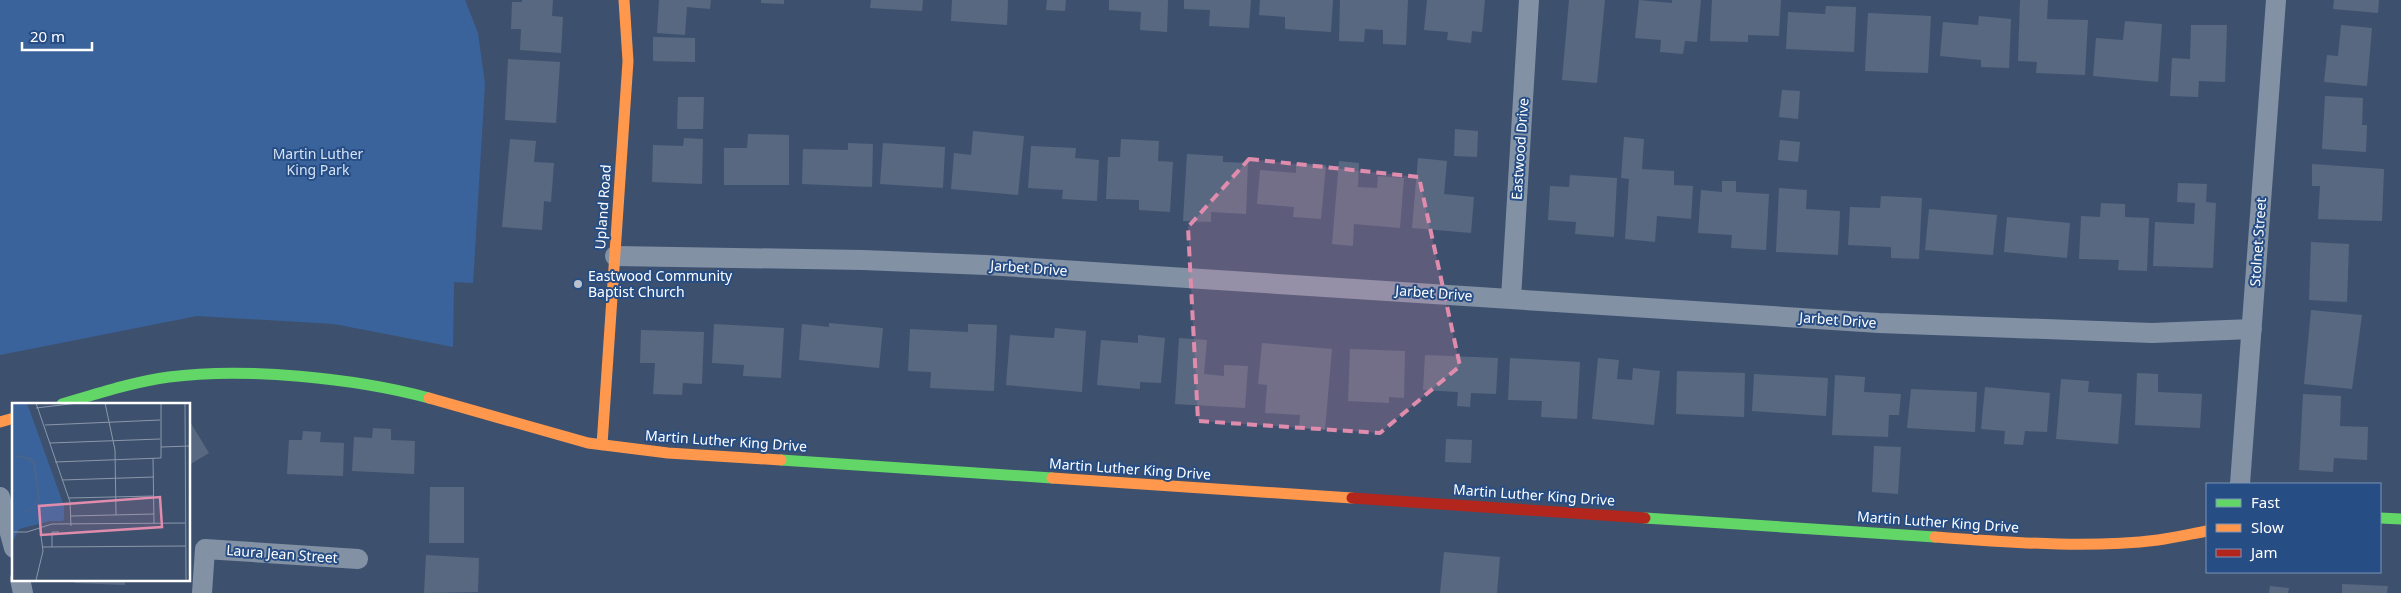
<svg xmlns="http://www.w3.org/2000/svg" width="2401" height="593" font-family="'Noto Sans',sans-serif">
  <rect width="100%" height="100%" fill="#3d516f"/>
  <!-- green -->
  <path fill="#3b639b" d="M 0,0 L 465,0 L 478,33 L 485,84 L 473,283 L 454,282 L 453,347 L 334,324 L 197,316 L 0,355 Z"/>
  <!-- building -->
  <path fill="#586880" d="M 522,0 L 553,0 L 552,16 L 563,17 L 561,53 L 520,50 L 521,29 L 511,29 L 512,2 L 522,2 Z
    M 659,0 L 711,0 L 710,9 L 687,7 L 685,35 L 657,33 Z
    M 761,0 L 784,0 L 784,4 L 761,3 Z
    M 871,0 L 923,0 L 922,11 L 870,8 Z
    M 952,0 L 1008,0 L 1007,25 L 951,21 Z
    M 1047,0 L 1066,0 L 1065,11 L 1046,10 Z
    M 1109,0 L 1168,0 L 1167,32 L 1140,30 L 1141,12 L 1109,10 Z
    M 1184,0 L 1251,0 L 1249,28 L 1209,26 L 1210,10 L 1184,9 Z
    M 1260,0 L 1333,0 L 1331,32 L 1285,29 L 1285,17 L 1259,15 Z
    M 1340,0 L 1408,0 L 1406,45 L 1383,44 L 1383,30 L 1365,29 L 1364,42 L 1339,41 Z
    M 1427,0 L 1485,0 L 1482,32 L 1472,31 L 1471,43 L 1447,40 L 1448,32 L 1424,30 Z
    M 1569,0 L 1605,0 L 1597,83 L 1562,80 Z
    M 1639,0 L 1672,3 L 1672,0 L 1701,0 L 1697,42 L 1685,41 L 1683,54 L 1660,52 L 1661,40 L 1635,38 Z
    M 1712,0 L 1781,0 L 1779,36 L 1748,35 L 1748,42 L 1710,41 Z
    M 2020,0 L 2048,0 L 2047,19 L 2088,20 L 2085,75 L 2036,73 L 2037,62 L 2018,61 Z
    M 2334,0 L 2379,0 L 2378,13 L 2333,9 Z
    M 1826,6 L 1856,7 L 1854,52 L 1786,49 L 1788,12 L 1825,14 Z
    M 1868,13 L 1931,16 L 1928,73 L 1865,71 Z
    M 1979,16 L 2011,19 L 2009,68 L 1981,67 L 1981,60 L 1940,56 L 1943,22 L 1978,25 Z
    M 2125,21 L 2162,24 L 2158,82 L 2093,76 L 2096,38 L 2123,40 Z
    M 2191,25 L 2227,25 L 2225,82 L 2199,81 L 2198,97 L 2170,96 L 2172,58 L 2190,59 Z
    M 2341,25 L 2372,28 L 2367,86 L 2324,82 L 2327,55 L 2338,56 Z
    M 653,37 L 695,38 L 695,62 L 653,61 Z
    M 508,59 L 560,62 L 556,123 L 505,120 Z
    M 1782,90 L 1800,91 L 1798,119 L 1779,117 Z
    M 2325,96 L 2363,98 L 2362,125 L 2367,125 L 2366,152 L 2322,149 Z
    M 678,97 L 704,97 L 703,129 L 677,129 Z
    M 1455,129 L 1478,131 L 1477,157 L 1454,156 Z
    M 973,131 L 1024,136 L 1018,195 L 951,189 L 954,153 L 971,155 Z
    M 748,134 L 789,135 L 789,185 L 724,185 L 724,148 L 747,148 Z
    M 1624,137 L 1644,139 L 1642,169 L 1674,171 L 1674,185 L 1693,186 L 1691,219 L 1657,216 L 1655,242 L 1625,239 L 1629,179 L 1621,178 Z
    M 684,138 L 703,139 L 702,184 L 652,182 L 653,145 L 683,146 Z
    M 510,139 L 536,141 L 534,162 L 554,163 L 551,202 L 544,201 L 542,230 L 502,227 Z
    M 1121,139 L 1159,141 L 1158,161 L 1173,162 L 1170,212 L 1139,210 L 1139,200 L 1106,199 L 1108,157 L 1120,157 Z
    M 1780,140 L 1800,142 L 1798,162 L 1778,160 Z
    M 848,143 L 873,144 L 872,187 L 802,184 L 803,149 L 848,150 Z
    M 883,143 L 945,147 L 943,188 L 880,184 Z
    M 1031,146 L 1076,148 L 1075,158 L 1099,160 L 1097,201 L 1062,199 L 1063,190 L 1028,188 Z
    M 1187,154 L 1223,156 L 1223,162 L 1248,163 L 1246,214 L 1211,212 L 1211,222 L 1183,221 Z
    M 1418,158 L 1447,161 L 1444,194 L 1474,197 L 1471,233 L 1412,228 Z
    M 1339,161 L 1359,163 L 1358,187 L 1377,188 L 1378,176 L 1404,178 L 1400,228 L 1354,224 L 1353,246 L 1332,244 Z
    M 1296,163 L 1326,165 L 1321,219 L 1293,217 L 1294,207 L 1257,204 L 1260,170 L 1296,173 Z
    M 2312,164 L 2384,169 L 2382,221 L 2318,219 L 2320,186 L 2312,186 Z
    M 1570,175 L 1617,178 L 1614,237 L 1575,234 L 1576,222 L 1548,220 L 1550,186 L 1569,187 Z
    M 1722,181 L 1736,181 L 1736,192 L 1769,194 L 1766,250 L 1731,248 L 1732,235 L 1698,233 L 1701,190 L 1722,192 Z
    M 2178,183 L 2207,184 L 2206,202 L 2216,203 L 2213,268 L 2153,266 L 2155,222 L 2194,224 L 2195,203 L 2177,202 Z
    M 1779,188 L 1807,190 L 1806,209 L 1840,211 L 1838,255 L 1776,252 Z
    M 1881,196 L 1922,198 L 1919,259 L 1891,258 L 1891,247 L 1848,245 L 1850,207 L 1880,208 Z
    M 2101,203 L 2125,204 L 2125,217 L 2149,218 L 2147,271 L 2118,270 L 2119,260 L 2079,259 L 2081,216 L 2100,217 Z
    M 1929,209 L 1997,215 L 1993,255 L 1925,250 Z
    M 2007,217 L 2070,223 L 2067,258 L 2004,252 Z
    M 2311,242 L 2349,244 L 2347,302 L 2309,300 Z
    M 2311,310 L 2362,315 L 2352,389 L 2304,384 Z
    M 829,323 L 883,328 L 879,368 L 799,360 L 802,324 L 829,327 Z
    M 714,324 L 784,328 L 781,378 L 743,376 L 744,365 L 712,363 Z
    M 968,324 L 997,325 L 994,391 L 930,388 L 931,372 L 908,371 L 910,329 L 968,332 Z
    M 1055,328 L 1086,331 L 1082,392 L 1006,385 L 1010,335 L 1054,338 Z
    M 641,330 L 704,332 L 702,384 L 683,383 L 682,395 L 653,394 L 655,363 L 640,363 Z
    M 1138,335 L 1165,338 L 1161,383 L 1140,382 L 1140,389 L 1097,385 L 1101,340 L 1138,343 Z
    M 1179,338 L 1207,340 L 1204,374 L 1224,376 L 1224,365 L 1248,366 L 1245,408 L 1175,404 Z
    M 1262,343 L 1332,349 L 1325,430 L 1299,428 L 1300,415 L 1265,413 L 1267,385 L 1258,384 Z
    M 1350,349 L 1405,351 L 1404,398 L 1389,397 L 1389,403 L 1348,401 Z
    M 1425,355 L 1498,358 L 1496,394 L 1471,393 L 1470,407 L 1457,406 L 1458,392 L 1423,390 Z
    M 1510,358 L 1580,362 L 1577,419 L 1541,417 L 1542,401 L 1508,400 Z
    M 1598,358 L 1619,360 L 1617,379 L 1632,380 L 1633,368 L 1660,371 L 1654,425 L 1592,419 Z
    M 1677,371 L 1745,373 L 1744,417 L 1676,414 Z
    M 2137,373 L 2158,374 L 2158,392 L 2202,394 L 2200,428 L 2135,425 Z
    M 1754,374 L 1828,378 L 1826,416 L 1752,411 Z
    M 1835,375 L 1865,377 L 1864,392 L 1901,394 L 1899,415 L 1889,415 L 1888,437 L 1832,435 Z
    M 2061,379 L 2089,381 L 2088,392 L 2122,394 L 2118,444 L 2056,439 Z
    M 1985,387 L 2050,393 L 2047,432 L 2025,431 L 2023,445 L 2004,444 L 2005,431 L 1981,429 Z
    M 1911,389 L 1977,392 L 1975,432 L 1907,428 Z
    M 2303,394 L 2341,396 L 2340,426 L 2368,427 L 2367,460 L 2334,458 L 2333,472 L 2299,470 Z
    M 189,420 L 209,453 L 189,465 Z
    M 373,428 L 391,429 L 391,440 L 415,441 L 414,474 L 352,471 L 354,437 L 372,438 Z
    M 303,431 L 321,432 L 320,442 L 344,443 L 343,476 L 287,474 L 289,440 L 302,440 Z
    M 1446,439 L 1472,440 L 1471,463 L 1445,462 Z
    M 1874,446 L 1901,447 L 1898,494 L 1872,492 Z
    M 430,487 L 464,487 L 464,543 L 429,543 Z
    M 1444,552 L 1500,557 L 1497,593 L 1440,593 Z
    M 426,555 L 479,558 L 478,592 L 424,593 Z
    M 75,579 L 125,579 L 125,585 L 75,583 Z
    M 2342,584 L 2388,586 L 2387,593 L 2342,593 Z
    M 2270,586 L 2289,588 L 2288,593 L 2269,593 Z"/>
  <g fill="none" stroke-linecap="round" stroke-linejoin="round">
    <!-- street -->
    <path stroke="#8391a5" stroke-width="20" d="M 615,256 L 863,260 L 986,265 L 1879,323 L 2152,333 L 2252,329
      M 1511,298 L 1529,0
      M 2240,484 L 2276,0
      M 0,497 L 14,548
      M 20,579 L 23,593
      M 202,593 L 205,549 L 358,559"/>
    <!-- fast -->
    <path stroke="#63d668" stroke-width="11" d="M 62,404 C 97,394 132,382 169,377 C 244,367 355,378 429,398
      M 781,460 L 1052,478
      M 1645,518 L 1935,537
      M 2380,518 L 2401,519"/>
    <!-- slow -->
    <path stroke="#ff974d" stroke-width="11" d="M 429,398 L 588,443 L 668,453 L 781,460
      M 0,422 L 14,418
      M 602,445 L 628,61 L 624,0
      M 1052,478 L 1352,498
      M 1935,537 C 2009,542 2084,549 2158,540 C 2174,538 2191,534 2207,531"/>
    <!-- jam -->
    <path stroke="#b3261e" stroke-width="11" d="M 1352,498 L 1645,518"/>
  </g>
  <!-- marked area -->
  <path fill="#e08cad" fill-opacity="0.2" stroke="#e08cad" stroke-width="4" stroke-dasharray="10 6" stroke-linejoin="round" d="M 1249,159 L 1419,177 L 1460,366 L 1380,433 L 1198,421 L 1188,227 Z"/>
  <!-- markers -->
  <circle fill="#bbc2cd" stroke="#274d85" stroke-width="2" cx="578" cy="284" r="5"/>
  <g text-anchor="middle" stroke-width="4" stroke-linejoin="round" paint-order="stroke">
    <!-- street labels -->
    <g font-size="14" fill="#fff" stroke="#274d85">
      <text transform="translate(1520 149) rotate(-86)" y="5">Eastwood Drive</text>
      <text transform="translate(603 207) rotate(-86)" y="5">Upland Road</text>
      <text transform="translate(2258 242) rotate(-86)" y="5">Stolnet Street</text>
      <text transform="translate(1029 268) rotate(4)" y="5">Jarbet Drive</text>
      <text transform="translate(1434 293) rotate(4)" y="5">Jarbet Drive</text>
      <text transform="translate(1838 320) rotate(4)" y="5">Jarbet Drive</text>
      <text transform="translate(726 441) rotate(4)" y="5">Martin Luther King Drive</text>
      <text transform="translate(1130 469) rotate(4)" y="5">Martin Luther King Drive</text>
      <text transform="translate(1534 495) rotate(4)" y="5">Martin Luther King Drive</text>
      <text transform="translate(1938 522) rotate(4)" y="5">Martin Luther King Drive</text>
      <text transform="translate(282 554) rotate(4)" y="5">Laura Jean Street</text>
    </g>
    <!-- park labels -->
    <g font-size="14" fill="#d5e3f6" stroke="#274d85">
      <text x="318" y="159">Martin Luther<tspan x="318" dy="16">King Park</tspan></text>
    </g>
    <!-- poi labels -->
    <g font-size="14" fill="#fff" stroke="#274d85" text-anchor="start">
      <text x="588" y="281">Eastwood Community<tspan x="588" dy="16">Baptist Church</tspan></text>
    </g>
  </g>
  <!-- overview -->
  <g transform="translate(12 403)">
    <rect width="178" height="178" fill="#3d516f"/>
    <path d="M 0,0 L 15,0 L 52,103 L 52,115 L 51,118 L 38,118 L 7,126 L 0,140 Z" fill="#3b639b"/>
    <path d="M 5,52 L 19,55 L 23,60 L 28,97 L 21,105 L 0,116 L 22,103 L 26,96 L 21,61 L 16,56 L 0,53 Z" fill="#4b648c"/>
    <path fill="none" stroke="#8b97a9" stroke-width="1" d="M 24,0 L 58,99 L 59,123M 93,0 L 103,47 L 104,112M 173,0 L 174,177M 24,5 L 66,0M 33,22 L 148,17M 38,40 L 148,36M 149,44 L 178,43M 141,55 L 142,121M 43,59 L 149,55 L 149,0M 50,77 L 142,74M 57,95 L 142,93M 59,113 L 142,111M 0,129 L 15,129 L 40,121 L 173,120M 31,144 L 174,143M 40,144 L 40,129 L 47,129M 24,177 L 31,148 L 28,125"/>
    <path fill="#e08cad" fill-opacity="0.15" stroke="#e08cad" stroke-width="2.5" d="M 148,94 L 150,124 L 29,132 L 27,103 Z"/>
    <rect width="178" height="178" fill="none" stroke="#fff" stroke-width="2.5"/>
  </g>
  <!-- legend -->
  <rect x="2206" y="483" width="175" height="90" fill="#274d85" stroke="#7d94b6"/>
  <rect x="2216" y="499" width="25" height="8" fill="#63d668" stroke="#7d94b6"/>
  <text x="2251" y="508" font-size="15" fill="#ffffff">Fast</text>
  <rect x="2216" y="524" width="25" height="8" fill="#ff974d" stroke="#7d94b6"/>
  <text x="2251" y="533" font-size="15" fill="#ffffff">Slow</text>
  <rect x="2216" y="549" width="25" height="8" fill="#b3261e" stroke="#7d94b6"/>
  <text x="2251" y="558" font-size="15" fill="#ffffff">Jam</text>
  <!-- scale -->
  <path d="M22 42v8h70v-8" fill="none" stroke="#ffffff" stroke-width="2.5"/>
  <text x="30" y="42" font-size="15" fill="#ffffff" stroke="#274d85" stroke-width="4" paint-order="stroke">20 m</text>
</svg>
